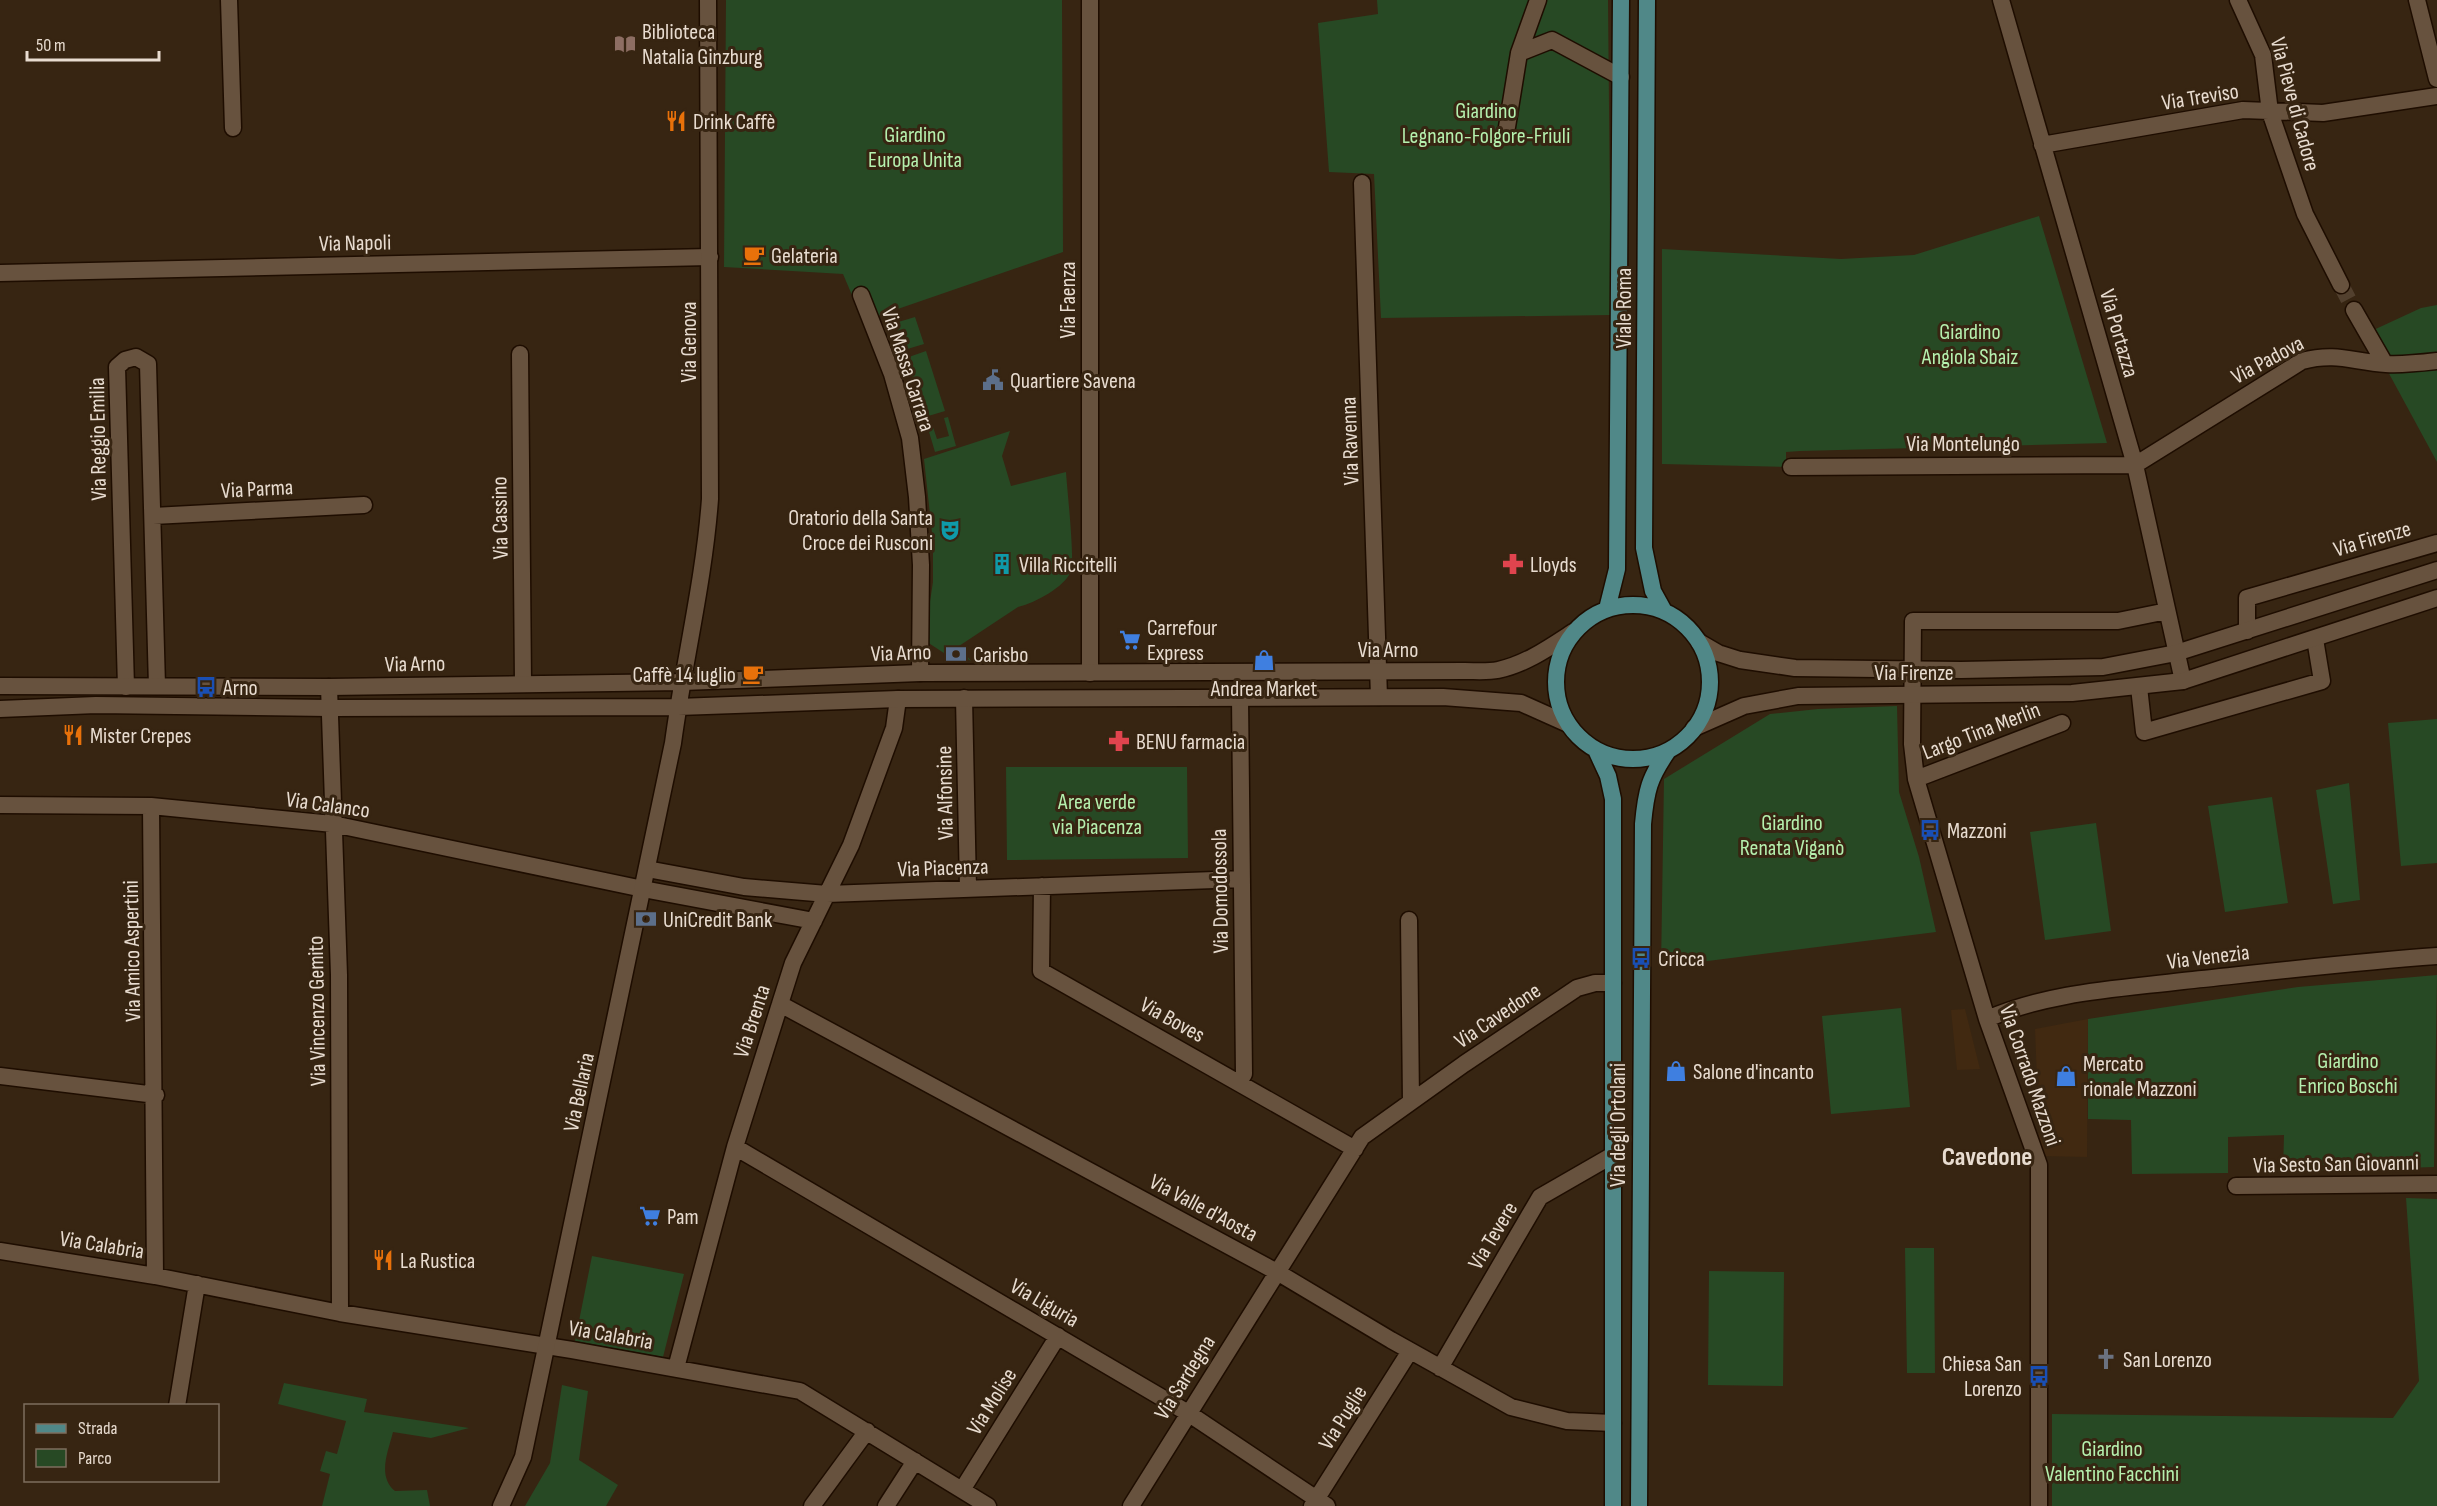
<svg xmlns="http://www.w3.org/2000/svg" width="2437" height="1506" font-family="'Sofia Sans Condensed',sans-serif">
  <rect width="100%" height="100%" fill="#372512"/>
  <!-- built -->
  <path fill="#412911" d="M 1965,1009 L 1980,1069 L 1957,1070 L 1951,1010 Z
    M 2088,1019 L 2087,1157 L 2040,1156 L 2035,1029 Z"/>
  <!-- green -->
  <path fill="#274924" d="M 726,0 L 1062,0 L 1063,252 L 863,321 L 843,274 L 724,267 Z
    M 1377,0 L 1608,0 L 1611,315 L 1381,318 L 1374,174 L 1329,172 L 1318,23 L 1378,14 Z
    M 2039,216 L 2107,443 L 1800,451 L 1786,452 L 1786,467 L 1662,464 L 1662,249 L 1841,259 L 1914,255 Z
    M 2437,305 L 2437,462 L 2367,333 L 2421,308 Z
    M 915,317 L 924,344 L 904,350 L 895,323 Z
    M 926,351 L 945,411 L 925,417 L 906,358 Z
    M 948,417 L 956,446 L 935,452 L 927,425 L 932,424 L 937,439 L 949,436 L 944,418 Z
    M 1010,431 L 1002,456 L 1011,486 L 1066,472 C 1067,488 1075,561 1071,571 C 1065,587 1035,603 1018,607 L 959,646 L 971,661 L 955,651 L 950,657 L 924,640 L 933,582 L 933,542 L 924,459 Z
    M 1897,706 L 1899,792 L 1919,857 L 1936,932 L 1661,967 L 1664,779 L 1770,714 L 1818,709 Z
    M 2437,719 L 2437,863 L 2401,866 L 2388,723 Z
    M 1006,767 L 1187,767 L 1188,858 L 1007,860 Z
    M 2349,783 L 2360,900 L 2333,904 L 2316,790 Z
    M 2272,797 L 2288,903 L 2225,912 L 2208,806 Z
    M 2096,823 L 2111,931 L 2045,940 L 2030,832 Z
    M 2437,975 L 2434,1167 L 2283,1172 L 2284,1135 L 2228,1137 L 2228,1173 L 2132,1174 L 2131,1120 L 2088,1119 L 2088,1019 L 2298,987 Z
    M 1901,1008 L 1910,1107 L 1831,1114 L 1822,1016 Z
    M 2406,1198 L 2437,1199 L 2437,1506 L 2052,1506 L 2052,1414 L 2393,1418 L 2419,1381 Z
    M 1905,1248 L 1934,1248 L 1935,1373 L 1907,1373 Z
    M 592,1256 L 684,1274 L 663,1357 L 575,1341 Z
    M 1709,1271 L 1784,1272 L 1783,1386 L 1708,1385 Z
    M 284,1383 L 367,1399 L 364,1412 L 469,1428 L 431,1438 L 393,1432 C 388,1452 377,1476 395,1491 L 427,1490 L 430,1506 L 322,1506 L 330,1474 L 320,1471 L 326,1451 L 337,1454 L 346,1421 L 278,1404 Z
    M 562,1385 L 588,1391 L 579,1460 L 618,1485 L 606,1506 L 525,1506 L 550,1463 Z"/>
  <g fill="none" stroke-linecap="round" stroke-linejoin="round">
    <!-- minor-tunnel -->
    <path stroke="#52402e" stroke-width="16" stroke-dasharray="16 8" stroke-linecap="butt" d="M 2341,285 L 2354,310"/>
    <defs>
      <path id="minor" d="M 229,0 L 233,128
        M 2001,0 L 2135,465 L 2183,681
        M 2238,0 L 2263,55 L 2270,112 L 2305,214 L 2341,285
        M 2417,0 L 2437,79
        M 1519,53 L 1538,0
        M 1507,127 L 1519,53 L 1552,40 L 1621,77
        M 2042,145 L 2243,110 L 2323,113 L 2437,96
        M 1362,183 L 1379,697
        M 0,273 L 710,257
        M 861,295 L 892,374 L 910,438 L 917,497 L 921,565 L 920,673
        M 2354,310 L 2385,364
        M 520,354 L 523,683
        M 1791,467 L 2135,465 L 2302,361 C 2337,352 2353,362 2386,364 C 2403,365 2420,363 2437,361
        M 153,516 L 364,505
        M 2247,631 L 2247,598 L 2437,543
        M 1090,673 L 1090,0
        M 126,687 L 117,367 L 125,360 L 136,357 L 148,364 L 157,686
        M 329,687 L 339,975 L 340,1313
        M 2139,687 L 2144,732 L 2322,681 L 2315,639
        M 964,698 L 968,888
        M 1916,779 L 2062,723
        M 0,805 L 151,806 L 333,824 L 643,889 L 814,921
        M 151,806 L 155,1276
        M 647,869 L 744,887 L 827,894 L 1242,879
        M 1042,886 L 1041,971 L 1355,1149
        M 1409,920 L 1411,1102
        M 780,1004 L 1277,1272 L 1391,1340 L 1511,1407 L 1567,1421 L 1613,1423
        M 1987,1019 C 2049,992 2117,989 2183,981 C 2268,972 2352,962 2437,956
        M 0,1076 L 156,1095
        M 1239,1082 L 1244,1074 L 1240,698
        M 735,1147 L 1188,1413 L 1327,1506
        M 2236,1186 L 2437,1184
        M 0,1251 L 155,1276 L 340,1313 L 572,1350 L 800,1391 L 988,1506
        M 676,1368 L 735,1147 L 780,1004 L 793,963 L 851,845 L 894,728 L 898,699
        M 1440,1368 L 1540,1197 L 1613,1155
        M 177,1406 L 197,1284
        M 962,1490 L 1058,1336
        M 812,1506 L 867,1431
        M 886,1506 L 915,1461
        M 1131,1506 L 1362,1137 L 1464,1064 L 1577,988 L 1595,983 L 1613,983
        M 1312,1506 L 1410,1351
        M 2039,1506 L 2039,1165 L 1987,1019 L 1916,779 L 1912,744 L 1913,621 L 2118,621 L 2167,611"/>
      <path id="tertiary" d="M 1699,642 L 1718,653 L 1740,660 L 1795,668 L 1961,670 L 2103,667 L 2176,653 L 2437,570
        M 0,686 L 329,687 L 682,682 L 920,673 L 1465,671 C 1476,671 1488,672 1498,670 C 1526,664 1550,647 1573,632
        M 0,709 L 96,705 L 329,708 L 678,707 L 898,699 L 1443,697 L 1521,703 L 1568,724
        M 1694,728 L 1744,706 L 1798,696 L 2072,693 L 2183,681 L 2437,598
        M 501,1506 L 523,1457 L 673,743 C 684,661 704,581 710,499 L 708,0"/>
      <path id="primary" d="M 1647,0 L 1644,548 L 1653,591 L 1664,611
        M1556 682a77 77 0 1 1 154 0a77 77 0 1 1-154 0Z
        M 1607,609 L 1617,569 L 1621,0
        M 1596,750 L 1608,776 L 1613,799 L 1613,1506
        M 1639,1506 L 1643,824 C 1646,791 1649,778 1668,751"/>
    </defs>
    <!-- minor casing -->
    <use href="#minor" stroke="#1e0d00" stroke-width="19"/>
    <!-- tertiary casing -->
    <use href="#tertiary" stroke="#1e0d00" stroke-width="19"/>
    <!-- primary casing -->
    <use href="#primary" stroke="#1e0d00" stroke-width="19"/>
    <!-- minor -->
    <use href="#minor" stroke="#67523e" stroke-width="16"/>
    <!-- tertiary -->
    <use href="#tertiary" stroke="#67523e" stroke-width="16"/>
    <!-- primary -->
    <use href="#primary" stroke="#508888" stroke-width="16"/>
  </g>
  <!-- icons -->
  <defs>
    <symbol id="library-bare" viewBox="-9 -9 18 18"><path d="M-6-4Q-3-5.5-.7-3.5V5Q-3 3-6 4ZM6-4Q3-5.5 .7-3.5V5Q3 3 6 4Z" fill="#8d6e63" stroke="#372512" stroke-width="2.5" paint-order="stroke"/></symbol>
    <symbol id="restaurant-bare" viewBox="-9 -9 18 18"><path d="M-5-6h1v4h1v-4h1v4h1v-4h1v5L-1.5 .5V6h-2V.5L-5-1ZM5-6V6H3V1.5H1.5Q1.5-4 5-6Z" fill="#e8710a" stroke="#372512" stroke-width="2.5" paint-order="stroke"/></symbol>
    <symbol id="cafe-bare" viewBox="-9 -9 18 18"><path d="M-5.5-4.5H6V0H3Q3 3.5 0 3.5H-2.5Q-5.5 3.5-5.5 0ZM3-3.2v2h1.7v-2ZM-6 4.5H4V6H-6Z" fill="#e8710a" stroke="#372512" stroke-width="2.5" paint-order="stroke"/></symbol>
    <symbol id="civic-bare" viewBox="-9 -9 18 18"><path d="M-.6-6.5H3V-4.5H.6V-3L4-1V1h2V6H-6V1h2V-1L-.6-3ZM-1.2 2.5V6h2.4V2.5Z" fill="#5c6f8a" stroke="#372512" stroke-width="2.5" paint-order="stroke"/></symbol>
    <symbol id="theatre-bare" viewBox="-9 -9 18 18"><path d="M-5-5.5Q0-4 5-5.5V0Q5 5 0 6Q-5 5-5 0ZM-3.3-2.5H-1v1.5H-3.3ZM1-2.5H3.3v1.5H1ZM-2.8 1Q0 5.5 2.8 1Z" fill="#0f9aa8" stroke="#372512" stroke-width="2.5" paint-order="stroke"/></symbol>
    <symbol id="building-bare" viewBox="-9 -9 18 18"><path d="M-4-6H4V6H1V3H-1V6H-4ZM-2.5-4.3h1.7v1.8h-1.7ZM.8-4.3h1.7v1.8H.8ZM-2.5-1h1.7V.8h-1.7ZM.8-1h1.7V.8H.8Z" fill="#0f9aa8" stroke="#372512" stroke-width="2.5" paint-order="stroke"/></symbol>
    <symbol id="pharmacy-bare" viewBox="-9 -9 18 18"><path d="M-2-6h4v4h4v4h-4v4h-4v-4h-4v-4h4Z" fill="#e0444e" stroke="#372512" stroke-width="2.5" paint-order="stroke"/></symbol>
    <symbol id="supermarket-bare" viewBox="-9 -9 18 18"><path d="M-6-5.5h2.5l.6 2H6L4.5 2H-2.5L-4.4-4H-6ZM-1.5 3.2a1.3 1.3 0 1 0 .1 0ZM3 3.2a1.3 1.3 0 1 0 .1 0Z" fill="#3f7fe0" stroke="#372512" stroke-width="2.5" paint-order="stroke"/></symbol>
    <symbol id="bank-bare" viewBox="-9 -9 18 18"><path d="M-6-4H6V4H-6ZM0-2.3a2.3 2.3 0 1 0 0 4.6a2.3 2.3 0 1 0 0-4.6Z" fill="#5c6f8a" stroke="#372512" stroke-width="2.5" paint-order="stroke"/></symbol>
    <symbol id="shop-bare" viewBox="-9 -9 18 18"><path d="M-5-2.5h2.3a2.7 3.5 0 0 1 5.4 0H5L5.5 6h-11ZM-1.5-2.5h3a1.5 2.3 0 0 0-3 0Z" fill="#3f7fe0" stroke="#372512" stroke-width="2.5" paint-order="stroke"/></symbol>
    <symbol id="bus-bare" viewBox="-9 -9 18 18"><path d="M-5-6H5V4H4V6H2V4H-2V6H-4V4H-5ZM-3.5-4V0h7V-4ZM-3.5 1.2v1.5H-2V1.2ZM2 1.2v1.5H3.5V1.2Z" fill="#1a4fb4" stroke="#372512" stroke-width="2.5" paint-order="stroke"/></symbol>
    <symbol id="church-bare" viewBox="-9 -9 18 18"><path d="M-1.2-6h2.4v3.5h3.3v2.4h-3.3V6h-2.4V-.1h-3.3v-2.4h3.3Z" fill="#6b7280" stroke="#372512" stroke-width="2.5" paint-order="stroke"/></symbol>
  </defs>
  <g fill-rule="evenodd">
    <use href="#library-bare" x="610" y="29" width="30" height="30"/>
    <use href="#restaurant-bare" x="661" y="106" width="30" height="30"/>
    <use href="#cafe-bare" x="739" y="240" width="30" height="30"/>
    <use href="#civic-bare" x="978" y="365" width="30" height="30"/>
    <use href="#theatre-bare" x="935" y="515" width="30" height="30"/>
    <use href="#building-bare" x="987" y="549" width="30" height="30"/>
    <use href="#pharmacy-bare" x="1498" y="549" width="30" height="30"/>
    <use href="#supermarket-bare" x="1115" y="625" width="30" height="30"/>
    <use href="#bank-bare" x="941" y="639" width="30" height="30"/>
    <use href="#shop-bare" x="1249" y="645" width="30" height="30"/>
    <use href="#cafe-bare" x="738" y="659" width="30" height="30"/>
    <use href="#bus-bare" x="191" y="672" width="30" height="30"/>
    <use href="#restaurant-bare" x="58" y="720" width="30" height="30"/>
    <use href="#pharmacy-bare" x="1104" y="726" width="30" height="30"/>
    <use href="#bus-bare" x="1915" y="815" width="30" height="30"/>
    <use href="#bank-bare" x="631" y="904" width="30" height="30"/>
    <use href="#bus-bare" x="1626" y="943" width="30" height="30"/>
    <use href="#shop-bare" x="1661" y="1056" width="30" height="30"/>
    <use href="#shop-bare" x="2051" y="1061" width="30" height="30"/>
    <use href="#supermarket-bare" x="635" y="1201" width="30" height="30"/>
    <use href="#restaurant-bare" x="368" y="1245" width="30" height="30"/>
    <use href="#church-bare" x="2091" y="1344" width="30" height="30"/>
    <use href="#bus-bare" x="2024" y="1361" width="30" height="30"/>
  </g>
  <g text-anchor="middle" stroke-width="6" stroke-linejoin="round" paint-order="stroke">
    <!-- poi labels -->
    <g font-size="22" fill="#e8dcd0" stroke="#372512" text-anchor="start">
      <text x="642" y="39">Biblioteca<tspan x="642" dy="25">Natalia Ginzburg</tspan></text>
      <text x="693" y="129">Drink Caffè</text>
      <text x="771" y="263">Gelateria</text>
      <text x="1010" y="388">Quartiere Savena</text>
      <text x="933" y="525" text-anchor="end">Oratorio della Santa<tspan x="933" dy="25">Croce dei Rusconi</tspan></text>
      <text x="1019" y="572">Villa Riccitelli</text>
      <text x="1530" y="572">Lloyds</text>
      <text x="1147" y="635">Carrefour<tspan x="1147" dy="25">Express</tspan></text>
      <text x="973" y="662">Carisbo</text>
      <text x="736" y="682" text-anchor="end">Caffè 14 luglio</text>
      <text x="223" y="695">Arno</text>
      <text x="1264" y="696" text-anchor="middle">Andrea Market</text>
      <text x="90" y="743">Mister Crepes</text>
      <text x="1136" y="749">BENU farmacia</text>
      <text x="1947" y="838">Mazzoni</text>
      <text x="663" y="927">UniCredit Bank</text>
      <text x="1658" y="966">Cricca</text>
      <text x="2083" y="1071">Mercato<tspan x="2083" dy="25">rionale Mazzoni</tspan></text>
      <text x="1693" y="1079">Salone d'incanto</text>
      <text x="667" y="1224">Pam</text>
      <text x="400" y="1268">La Rustica</text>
      <text x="2123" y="1367">San Lorenzo</text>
      <text x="2022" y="1371" text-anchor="end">Chiesa San<tspan x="2022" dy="25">Lorenzo</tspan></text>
    </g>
    <!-- street labels -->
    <g font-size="22" fill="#e8dcd0" stroke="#372512">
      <text transform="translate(2200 96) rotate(-9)" y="8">Via Treviso</text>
      <text transform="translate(2296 104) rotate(75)" y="8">Via Pieve di Cadore</text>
      <text transform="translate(355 242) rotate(-1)" y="8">Via Napoli</text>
      <text transform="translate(1067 300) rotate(-90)" y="8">Via Faenza</text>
      <text transform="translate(1623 308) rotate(-90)" y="8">Viale Roma</text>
      <text transform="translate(2120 333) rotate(74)" y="8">Via Portazza</text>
      <text transform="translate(688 342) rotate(-90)" y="8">Via Genova</text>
      <text transform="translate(2267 359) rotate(-28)" y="8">Via Padova</text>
      <text transform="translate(909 369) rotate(72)" y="8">Via Massa Carrara</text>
      <text transform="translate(97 439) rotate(-91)" y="8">Via Reggio Emilia</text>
      <text transform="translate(1349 441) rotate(-92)" y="8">Via Ravenna</text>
      <text x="1963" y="451">Via Montelungo</text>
      <text transform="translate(257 488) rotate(-3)" y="8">Via Parma</text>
      <text transform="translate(499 518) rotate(-91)" y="8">Via Cassino</text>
      <text transform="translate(2372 538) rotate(-16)" y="8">Via Firenze</text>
      <text x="1388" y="657">Via Arno</text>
      <text transform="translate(901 652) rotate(-2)" y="8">Via Arno</text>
      <text transform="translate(415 663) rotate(-1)" y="8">Via Arno</text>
      <text x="1914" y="680">Via Firenze</text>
      <text transform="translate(1981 730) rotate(-21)" y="8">Largo Tina Merlin</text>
      <text transform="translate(944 793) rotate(-91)" y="8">Via Alfonsine</text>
      <text transform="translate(328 804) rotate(8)" y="8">Via Calanco</text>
      <text transform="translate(943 867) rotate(-2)" y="8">Via Piacenza</text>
      <text transform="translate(1219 891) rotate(-91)" y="8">Via Domodossola</text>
      <text transform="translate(131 951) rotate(-91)" y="8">Via Amico Aspertini</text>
      <text transform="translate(2208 956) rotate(-7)" y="8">Via Venezia</text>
      <text transform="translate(316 1011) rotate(-91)" y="8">Via Vincenzo Gemito</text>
      <text transform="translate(1497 1015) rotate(-34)" y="8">Via Cavedone</text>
      <text transform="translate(1173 1019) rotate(29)" y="8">Via Boves</text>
      <text transform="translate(751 1021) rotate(-72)" y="8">Via Brenta</text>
      <text transform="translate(2031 1075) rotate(71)" y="8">Via Corrado Mazzoni</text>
      <text transform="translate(578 1092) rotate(-78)" y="8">Via Bellaria</text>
      <text transform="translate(1617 1125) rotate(-90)" y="8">Via degli Ortolani</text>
      <text transform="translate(2336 1163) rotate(-1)" y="8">Via Sesto San Giovanni</text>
      <text transform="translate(1204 1207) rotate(28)" y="8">Via Valle d'Aosta</text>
      <text transform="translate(1492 1235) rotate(-59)" y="8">Via Tevere</text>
      <text transform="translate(102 1244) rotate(9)" y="8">Via Calabria</text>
      <text transform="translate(1045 1302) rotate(30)" y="8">Via Liguria</text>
      <text transform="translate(611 1334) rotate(10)" y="8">Via Calabria</text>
      <text transform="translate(1184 1377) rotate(-58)" y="8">Via Sardegna</text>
      <text transform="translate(991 1401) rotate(-58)" y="8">Via Molise</text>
      <text transform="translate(1342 1417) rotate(-58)" y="8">Via Puglie</text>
    </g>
    <!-- park labels -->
    <g font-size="22" fill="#b5f0ae" stroke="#372512">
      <text x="1486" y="118">Giardino<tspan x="1486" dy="25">Legnano-Folgore-Friuli</tspan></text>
      <text x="915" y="142">Giardino<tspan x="915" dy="25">Europa Unita</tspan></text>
      <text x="1970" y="339">Giardino<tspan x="1970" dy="25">Angiola Sbaiz</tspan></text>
      <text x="1097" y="809">Area verde<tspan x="1097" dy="25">via Piacenza</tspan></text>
      <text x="1792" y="830">Giardino<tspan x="1792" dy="25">Renata Viganò</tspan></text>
      <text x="2348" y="1068">Giardino<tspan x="2348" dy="25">Enrico Boschi</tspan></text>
      <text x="2112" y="1456">Giardino<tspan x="2112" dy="25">Valentino Facchini</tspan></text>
    </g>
    <!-- quarter labels -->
    <g font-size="26" font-weight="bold" fill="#e8dcd0" stroke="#372512">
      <text x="1987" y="1165">Cavedone</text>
    </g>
  </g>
  <!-- legend -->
  <rect x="24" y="1404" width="195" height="78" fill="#372512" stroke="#7e6e5e" stroke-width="1.5"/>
  <rect x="36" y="1424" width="30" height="9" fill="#508888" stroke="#7e6e5e" stroke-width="1.5"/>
  <text x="78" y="1434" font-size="18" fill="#e8dcd0">Strada</text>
  <rect x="36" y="1449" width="30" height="18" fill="#274924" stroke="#7e6e5e" stroke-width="1.5"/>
  <text x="78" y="1464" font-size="18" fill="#e8dcd0">Parco</text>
  <!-- scale -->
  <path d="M27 51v9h132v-9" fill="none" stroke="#e8dcd0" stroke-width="3"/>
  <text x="36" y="51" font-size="18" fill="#e8dcd0" stroke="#372512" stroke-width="4.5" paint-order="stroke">50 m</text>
</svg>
